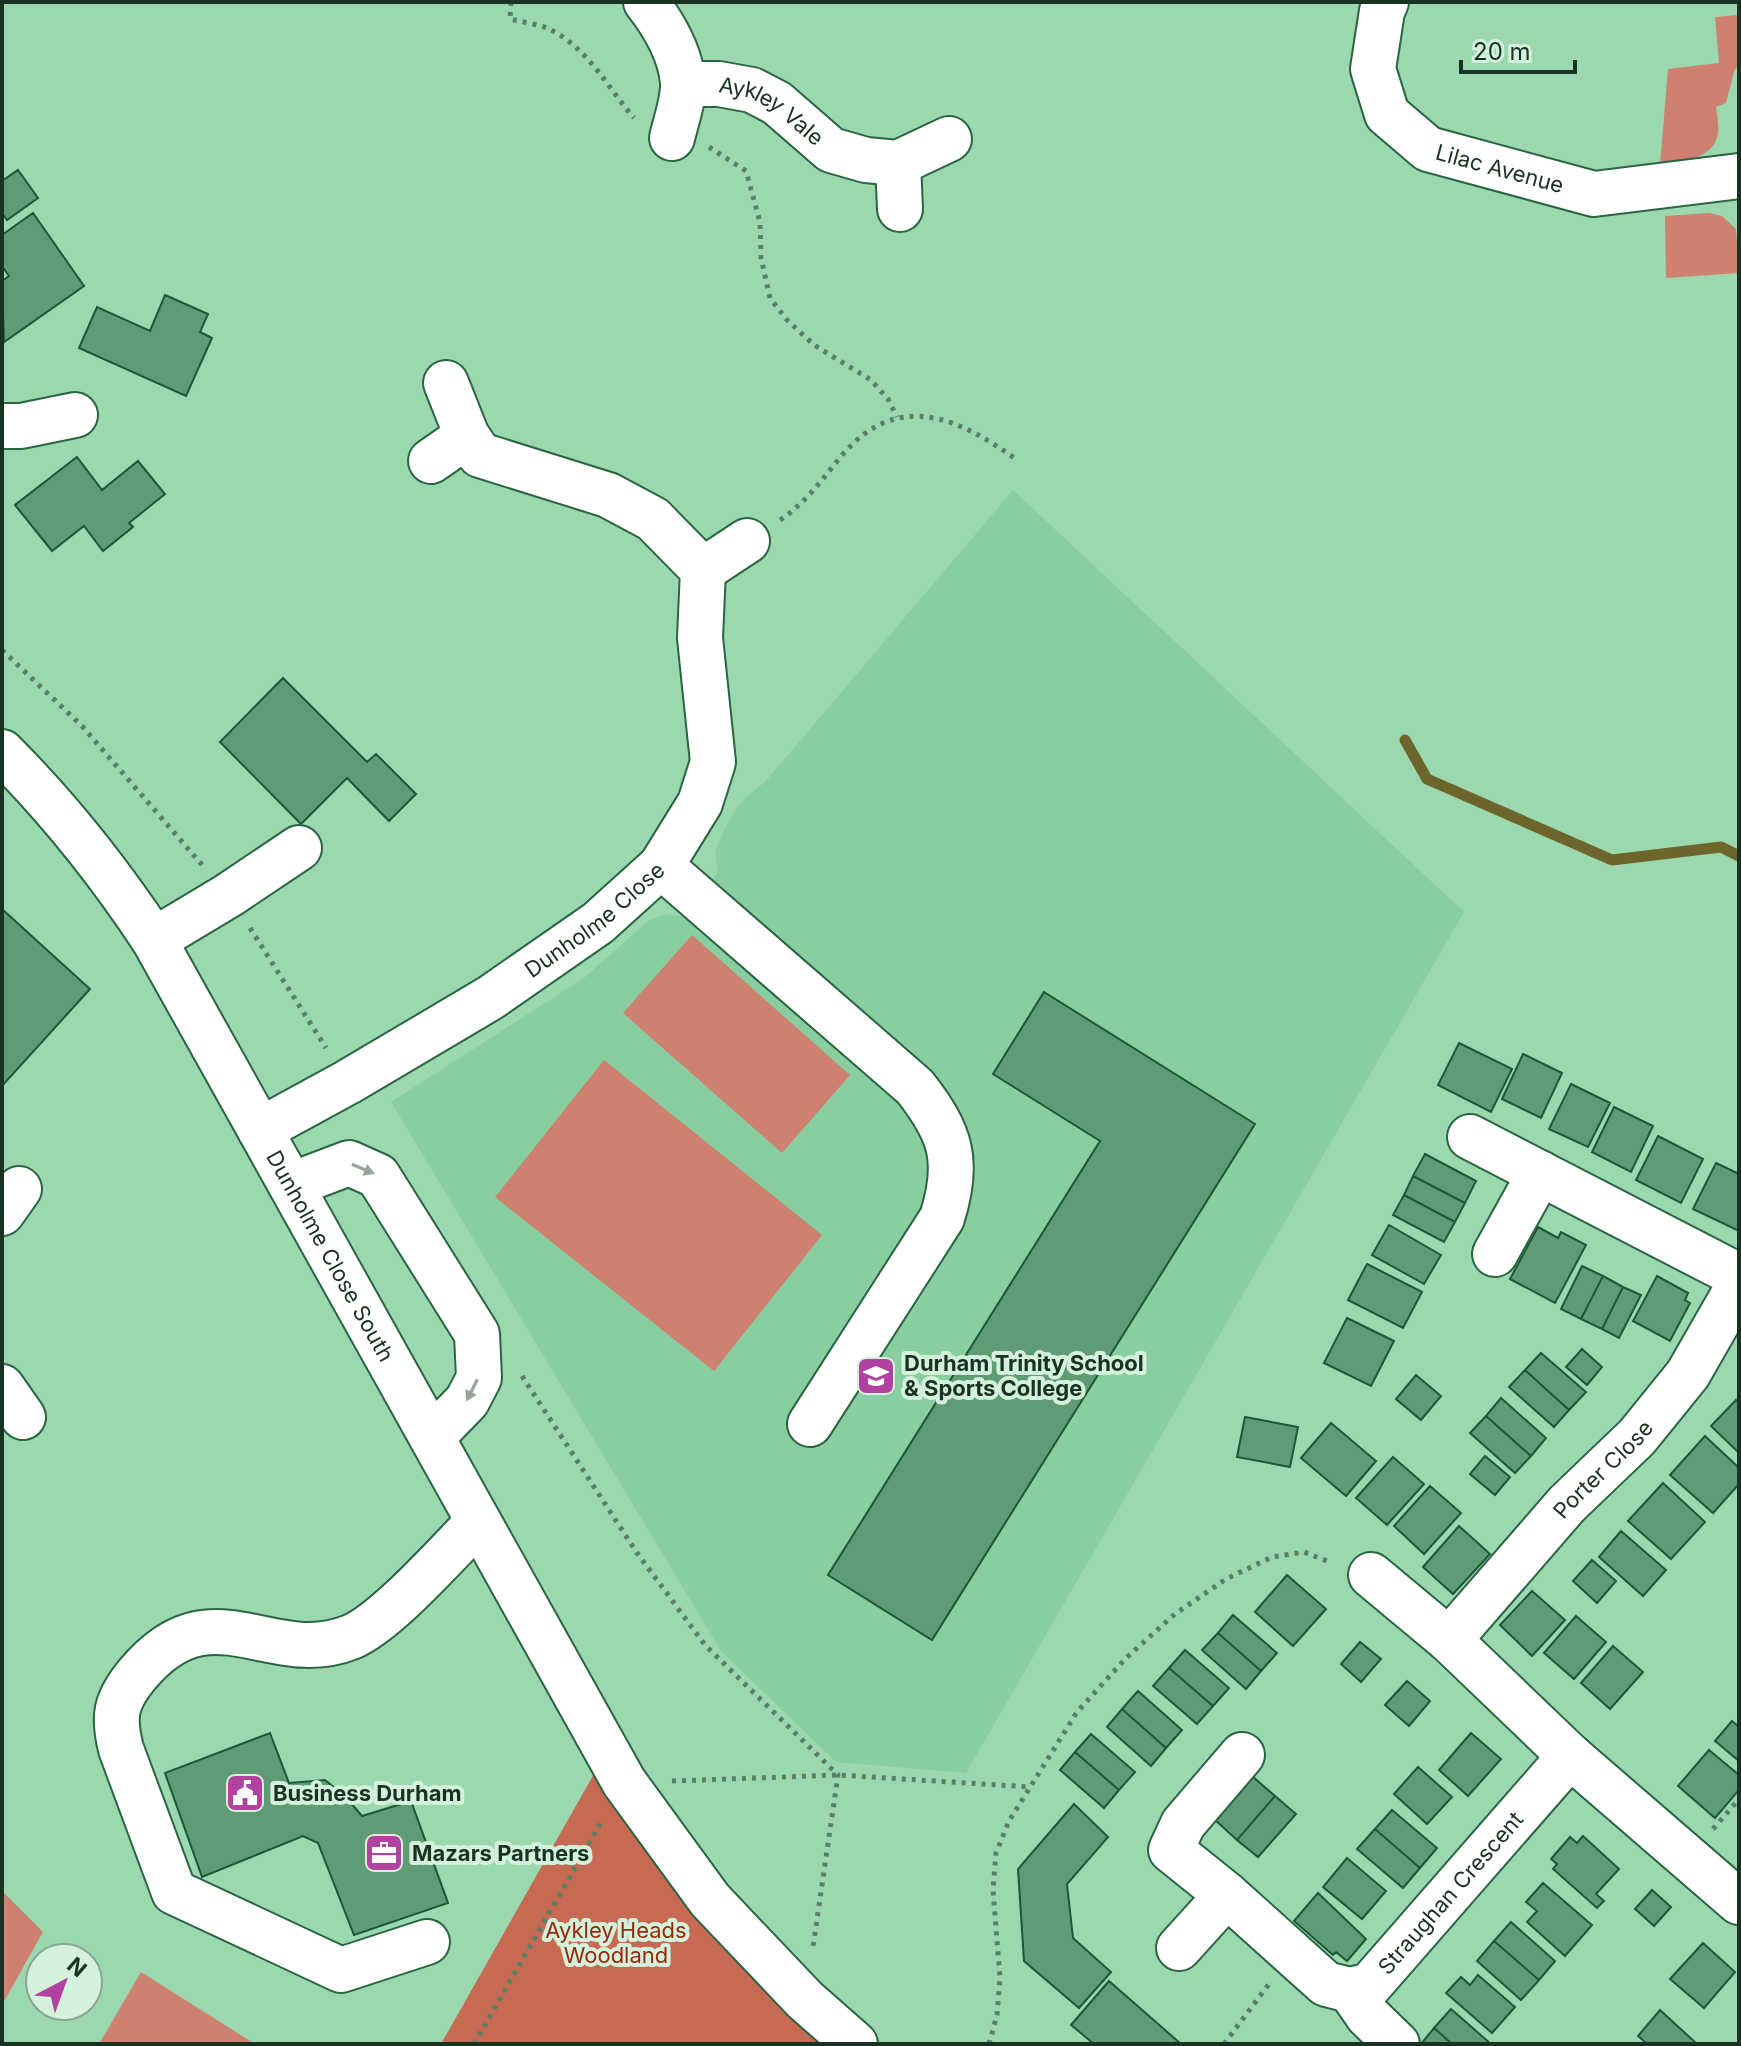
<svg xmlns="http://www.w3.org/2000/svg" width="1741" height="2046" font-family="Inter,sans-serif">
  <rect width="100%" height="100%" fill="#9bd8af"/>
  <!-- built -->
  <path fill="#88cea0" d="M 1013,490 L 1464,912 L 966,1773 L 836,1762 L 721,1651 L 391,1102 L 584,978 L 648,921 L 665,914 L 683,917 L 718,872 L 715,851 L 728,822 L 743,800 L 766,781 Z"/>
  <!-- green -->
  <path fill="#ce816e" d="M 1739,15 L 1739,63 L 1734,72 L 1726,103 L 1716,107 C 1717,115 1719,125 1718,133 C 1714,160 1681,161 1660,165 L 1668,69 L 1719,63 L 1715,17 Z
    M 1709,213 L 1722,216 L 1736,229 L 1739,273 L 1666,278 L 1665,216 Z
    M 692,935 L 850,1075 L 782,1153 L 623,1013 Z
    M 604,1060 L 822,1235 L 714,1371 L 495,1197 Z
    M 2,1891 L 43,1932 L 2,2005 Z
    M 141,1972 L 255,2044 L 99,2044 Z"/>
  <!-- forest -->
  <path fill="#c66a54" d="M 607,1751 L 855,2044 L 441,2044 Z"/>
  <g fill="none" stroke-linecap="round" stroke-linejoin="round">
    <!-- stream -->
    <path stroke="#6c662c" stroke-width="11" d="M 1405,740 L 1427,779 L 1612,860 L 1721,847 L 1739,856"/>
  </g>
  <!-- building -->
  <path fill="#5f9b74" stroke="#1b5835" stroke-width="2" d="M 18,170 L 38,198 L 7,220 L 2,213 L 2,181 Z
    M 33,213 L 84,286 L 4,342 L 2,281 L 9,276 L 2,266 L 2,235 Z
    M 165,295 L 208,314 L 200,332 L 212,338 L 186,396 L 79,348 L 97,307 L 150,331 Z
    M 77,457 L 102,490 L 138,461 L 165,494 L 129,523 L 133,527 L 103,551 L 84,526 L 52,551 L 15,505 Z
    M 283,678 L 367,762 L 376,754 L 416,794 L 389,821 L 347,778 L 301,824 L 220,742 Z
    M 2,909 L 90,989 L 2,1086 Z
    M 1044,992 L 1255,1124 L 932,1640 L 828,1575 L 1100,1141 L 993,1074 Z
    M 1459,1043 L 1512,1069 L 1491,1112 L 1438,1085 Z
    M 1523,1054 L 1562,1073 L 1541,1118 L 1502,1099 Z
    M 1571,1084 L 1610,1103 L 1588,1147 L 1549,1129 Z
    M 1614,1107 L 1653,1126 L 1631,1172 L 1592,1152 Z
    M 1658,1136 L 1703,1159 L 1681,1203 L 1636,1180 Z
    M 1425,1154 L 1476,1181 L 1465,1203 L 1413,1176 Z
    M 1716,1163 L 1739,1174 L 1739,1231 L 1693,1209 Z
    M 1413,1176 L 1465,1203 L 1455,1222 L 1404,1195 Z
    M 1404,1195 L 1455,1222 L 1444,1242 L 1393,1215 Z
    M 1389,1225 L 1441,1255 L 1424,1284 L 1372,1255 Z
    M 1538,1227 L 1558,1238 L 1561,1232 L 1586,1245 L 1555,1303 L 1510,1279 Z
    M 1367,1264 L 1422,1292 L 1403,1328 L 1348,1300 Z
    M 1582,1266 L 1603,1276 L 1581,1319 L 1561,1309 Z
    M 1603,1276 L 1623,1287 L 1602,1329 L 1581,1319 Z
    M 1657,1276 L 1688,1293 L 1685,1300 L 1690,1303 L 1670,1341 L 1633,1321 Z
    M 1623,1287 L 1641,1295 L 1619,1338 L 1602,1329 Z
    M 1347,1318 L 1394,1341 L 1371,1386 L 1324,1363 Z
    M 1582,1349 L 1602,1367 L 1587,1385 L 1566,1367 Z
    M 1541,1353 L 1586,1392 L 1569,1410 L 1525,1370 Z
    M 1525,1370 L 1569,1410 L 1554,1427 L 1509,1387 Z
    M 1416,1375 L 1441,1396 L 1421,1420 L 1396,1399 Z
    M 1501,1398 L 1546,1438 L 1531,1456 L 1486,1416 Z
    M 1736,1400 L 1739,1403 L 1739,1453 L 1711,1426 Z
    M 1486,1416 L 1531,1456 L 1515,1473 L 1470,1433 Z
    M 1245,1417 L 1298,1427 L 1290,1467 L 1237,1457 Z
    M 1331,1423 L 1376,1461 L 1346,1496 L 1301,1458 Z
    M 1705,1436 L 1739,1468 L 1739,1484 L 1713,1513 L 1670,1475 Z
    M 1485,1456 L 1510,1477 L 1495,1495 L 1470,1474 Z
    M 1393,1457 L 1424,1484 L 1387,1525 L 1356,1498 Z
    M 1663,1483 L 1705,1522 L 1671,1559 L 1628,1521 Z
    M 1430,1486 L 1461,1513 L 1424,1554 L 1394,1526 Z
    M 1459,1526 L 1490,1554 L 1453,1594 L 1423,1567 Z
    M 1621,1531 L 1666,1570 L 1643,1596 L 1599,1557 Z
    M 1592,1560 L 1616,1581 L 1597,1603 L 1573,1581 Z
    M 1287,1575 L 1326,1609 L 1293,1646 L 1255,1612 Z
    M 1532,1591 L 1565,1620 L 1532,1656 L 1500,1625 Z
    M 1233,1615 L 1277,1653 L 1261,1671 L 1218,1633 Z
    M 1576,1616 L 1606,1642 L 1574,1679 L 1544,1653 Z
    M 1218,1633 L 1261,1671 L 1246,1689 L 1202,1650 Z
    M 1360,1642 L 1381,1659 L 1361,1682 L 1341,1664 Z
    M 1613,1646 L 1643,1672 L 1610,1709 L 1581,1683 Z
    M 1185,1650 L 1229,1688 L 1213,1706 L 1169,1668 Z
    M 1169,1668 L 1213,1706 L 1197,1724 L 1153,1686 Z
    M 1407,1681 L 1430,1701 L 1409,1726 L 1385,1705 Z
    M 1138,1691 L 1182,1730 L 1166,1748 L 1122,1709 Z
    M 1122,1709 L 1166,1748 L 1151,1766 L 1107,1727 Z
    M 1732,1721 L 1739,1727 L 1739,1761 L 1715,1741 Z
    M 270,1733 L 289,1783 L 325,1780 L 345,1796 L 362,1816 L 411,1801 L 448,1903 L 354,1935 L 318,1843 L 303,1836 L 202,1877 L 165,1773 Z
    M 1471,1733 L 1501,1759 L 1468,1796 L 1439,1770 Z
    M 1091,1734 L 1135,1772 L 1119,1790 L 1075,1752 Z
    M 1709,1750 L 1739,1775 L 1739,1790 L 1715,1818 L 1678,1786 Z
    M 1075,1752 L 1119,1790 L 1104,1808 L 1060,1770 Z
    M 1418,1767 L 1452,1797 L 1427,1824 L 1394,1794 Z
    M 1252,1776 L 1275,1796 L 1237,1840 L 1214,1819 Z
    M 1275,1796 L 1296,1814 L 1258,1857 L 1237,1840 Z
    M 1074,1804 L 1108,1837 L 1067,1884 L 1073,1938 L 1111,1972 L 1079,2008 L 1024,1961 L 1018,1869 Z
    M 1392,1810 L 1437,1848 L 1420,1868 L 1375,1829 Z
    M 1375,1829 L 1420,1868 L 1403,1888 L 1357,1849 Z
    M 1583,1836 L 1619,1869 L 1596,1894 L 1604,1901 L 1597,1908 L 1553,1869 L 1557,1864 L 1551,1859 L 1570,1837 L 1577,1843 Z
    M 1347,1858 L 1386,1891 L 1362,1919 L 1323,1887 Z
    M 1543,1883 L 1592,1925 L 1565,1956 L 1527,1922 L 1537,1911 L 1526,1902 Z
    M 1652,1890 L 1671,1907 L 1654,1926 L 1635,1909 Z
    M 1318,1893 L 1366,1939 L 1347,1961 L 1336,1952 L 1333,1955 L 1294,1921 Z
    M 1511,1922 L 1555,1961 L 1539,1980 L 1494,1941 Z
    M 1494,1941 L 1539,1980 L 1521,2000 L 1477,1961 Z
    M 1703,1943 L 1735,1972 L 1704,2008 L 1670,1979 Z
    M 1478,1975 L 1515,2007 L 1492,2033 L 1446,1993 L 1461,1977 L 1470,1985 Z
    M 1109,1981 L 1181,2044 L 1094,2044 L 1071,2025 Z
    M 1451,2009 L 1491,2044 L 1452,2044 L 1434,2028 Z
    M 1660,2010 L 1697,2044 L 1647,2044 L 1638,2036 Z
    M 1434,2028 L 1452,2044 L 1421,2044 Z"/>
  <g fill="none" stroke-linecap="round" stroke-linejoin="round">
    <defs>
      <g id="minor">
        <path d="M 646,2 C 664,25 680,52 683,82 C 684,99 676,121 672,138"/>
        <path id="s1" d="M 1386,2 L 1382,11 L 1373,69 L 1387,114 L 1428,149 L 1594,194 L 1739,176"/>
        <path id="s2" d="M 683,84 L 719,84 L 752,90 L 777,103 L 831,150 L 866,160 L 898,163 L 949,139"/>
        <path d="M 898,163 L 900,209"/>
        <path d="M 2,426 L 21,426 L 75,415"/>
        <path d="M 431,461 L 467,436"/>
        <path d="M 703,570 L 747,541"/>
        <path id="s3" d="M 2,752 C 60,810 109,872 154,940 L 624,1782 L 710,1900 L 805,2000 L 855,2044"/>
        <path d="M 661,866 L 915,1087 C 951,1133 960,1161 942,1218 L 810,1424"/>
        <path d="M 154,940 L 229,895 L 299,848"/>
        <path id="s4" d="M 260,1130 L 348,1082 L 490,998 L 598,923 L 661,866 L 700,803 L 713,762 L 700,638 L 703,570 L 653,519 L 608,495 L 480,455 L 467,436 L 446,383"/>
        <path d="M 1470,1137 L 1739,1276"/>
        <path d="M 291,1185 L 349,1163 L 378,1176 L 477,1334 L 479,1378 L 467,1401 L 432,1437"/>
        <path d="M 2,1213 L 19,1189"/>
        <path d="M 1495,1254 L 1540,1173"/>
        <path d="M 2,1387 L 23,1417"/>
        <path d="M 1371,1575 L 1449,1640 L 1570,1756 L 1739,1902"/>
        <path id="s5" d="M 1449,1640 L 1567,1504 L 1637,1437 L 1688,1374 L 1739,1285"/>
        <path id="s6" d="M 1242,1755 L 1183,1824 L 1171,1850 L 1227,1895 L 1326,1984 L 1350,1990 L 1370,1985 L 1570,1756"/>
        <path d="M 427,1942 L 341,1970 L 174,1892 L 121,1749 C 113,1717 115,1702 136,1676 C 211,1584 269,1670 351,1637 C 387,1622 449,1551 478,1522"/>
        <path d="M 1179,1948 L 1227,1895"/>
        <path d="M 1350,1990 L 1368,2016 L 1397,2044"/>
      </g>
    </defs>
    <!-- minor casing -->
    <use href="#minor" stroke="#296541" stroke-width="48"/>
    <!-- path -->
    <path stroke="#578165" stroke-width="5" stroke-dasharray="4 6" stroke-linecap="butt" d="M 511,2 L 510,19 C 522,22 536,24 547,28 C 587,46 607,87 634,118
      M 709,147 L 746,171 L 760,222 L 761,258 L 770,298 L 787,320 L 814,345 L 871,380 L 888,399 L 897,417
      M 780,520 C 806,503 823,478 843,454 C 899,390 959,418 1017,460
      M 2,650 L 82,726 L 203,866
      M 250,928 L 326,1048
      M 522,1376 L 637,1553 L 705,1645 L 838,1775 L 813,1947
      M 672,1781 L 838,1775 L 1031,1787
      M 1713,1829 L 1739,1799
      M 474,2044 L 603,1819
      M 989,2044 L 997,2015 L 1000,1978 L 993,1890 L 996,1853 L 1009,1821 L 1077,1712 L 1126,1658 L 1175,1614 L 1226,1579 L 1272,1557 L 1304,1552 L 1332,1563
      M 1224,2044 L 1269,1984"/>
    <!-- minor -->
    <use href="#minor" stroke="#fff" stroke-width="44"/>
  </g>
  <!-- one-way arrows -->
  <defs><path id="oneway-solid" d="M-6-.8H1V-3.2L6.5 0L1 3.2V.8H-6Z" transform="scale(2)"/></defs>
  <g fill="#98a39c">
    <use href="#oneway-solid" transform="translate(363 1169) rotate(23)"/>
    <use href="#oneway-solid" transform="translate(472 1390) rotate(117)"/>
  </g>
  <!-- icons -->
  <defs>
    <symbol id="school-square" viewBox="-11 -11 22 22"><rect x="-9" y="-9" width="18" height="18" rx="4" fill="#b1429f" stroke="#d3f1db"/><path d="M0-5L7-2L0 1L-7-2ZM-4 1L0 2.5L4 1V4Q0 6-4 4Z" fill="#fff"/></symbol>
    <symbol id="civic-square" viewBox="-11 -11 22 22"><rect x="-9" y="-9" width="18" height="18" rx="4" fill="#b1429f" stroke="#d3f1db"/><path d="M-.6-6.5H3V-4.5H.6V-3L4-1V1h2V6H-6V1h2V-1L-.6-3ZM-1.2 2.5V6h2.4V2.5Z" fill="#fff"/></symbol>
    <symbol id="office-square" viewBox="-11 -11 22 22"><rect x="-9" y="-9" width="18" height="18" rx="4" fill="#b1429f" stroke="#d3f1db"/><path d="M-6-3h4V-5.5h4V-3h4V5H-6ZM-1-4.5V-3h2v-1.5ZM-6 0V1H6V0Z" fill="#fff"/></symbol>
  </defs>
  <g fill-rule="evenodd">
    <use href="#school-square" x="854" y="1354" width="44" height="44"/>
    <use href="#civic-square" x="223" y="1771" width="44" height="44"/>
    <use href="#office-square" x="362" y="1831" width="44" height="44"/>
  </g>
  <g text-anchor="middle" stroke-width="8" stroke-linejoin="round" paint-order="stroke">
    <!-- street labels -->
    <g font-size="22" fill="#193222" stroke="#d3f1db">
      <text dy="8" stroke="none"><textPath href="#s2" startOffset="96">Aykley Vale</textPath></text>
      <text dy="8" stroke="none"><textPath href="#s1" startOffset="244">Lilac Avenue</textPath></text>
      <text dy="8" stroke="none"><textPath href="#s4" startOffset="396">Dunholme Close</textPath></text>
      <text dy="8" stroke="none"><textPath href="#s3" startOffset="604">Dunholme Close South</textPath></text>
      <text dy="8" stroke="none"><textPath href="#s5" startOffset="230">Porter Close</textPath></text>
      <text dy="8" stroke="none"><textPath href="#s6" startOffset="492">Straughan Crescent</textPath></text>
    </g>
    <!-- poi labels -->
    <g font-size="22" font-weight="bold" fill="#193222" stroke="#d3f1db" text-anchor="start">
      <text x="904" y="1371">Durham Trinity School<tspan x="904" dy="25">&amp; Sports College</tspan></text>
      <text x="273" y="1801">Business Durham</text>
      <text x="412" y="1861">Mazars Partners</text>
    </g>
    <!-- park labels -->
    <g font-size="22" fill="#99290c" stroke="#d3f1db">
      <text x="616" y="1938">Aykley Heads<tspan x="616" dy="25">Woodland</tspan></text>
    </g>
  </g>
  <!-- border -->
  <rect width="1741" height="2046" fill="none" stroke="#193222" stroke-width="8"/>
  <!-- north arrow -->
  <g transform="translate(64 1982) rotate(41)"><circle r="38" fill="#d3f1db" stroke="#89a591" stroke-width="2"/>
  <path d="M0-6L14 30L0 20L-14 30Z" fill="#b1429f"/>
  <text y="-12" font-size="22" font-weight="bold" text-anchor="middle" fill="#193222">N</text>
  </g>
  <!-- scale -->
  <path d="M1461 60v12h114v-12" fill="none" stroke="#193222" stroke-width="4"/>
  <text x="1473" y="60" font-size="24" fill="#193222" stroke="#d3f1db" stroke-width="6" paint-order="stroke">20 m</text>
</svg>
